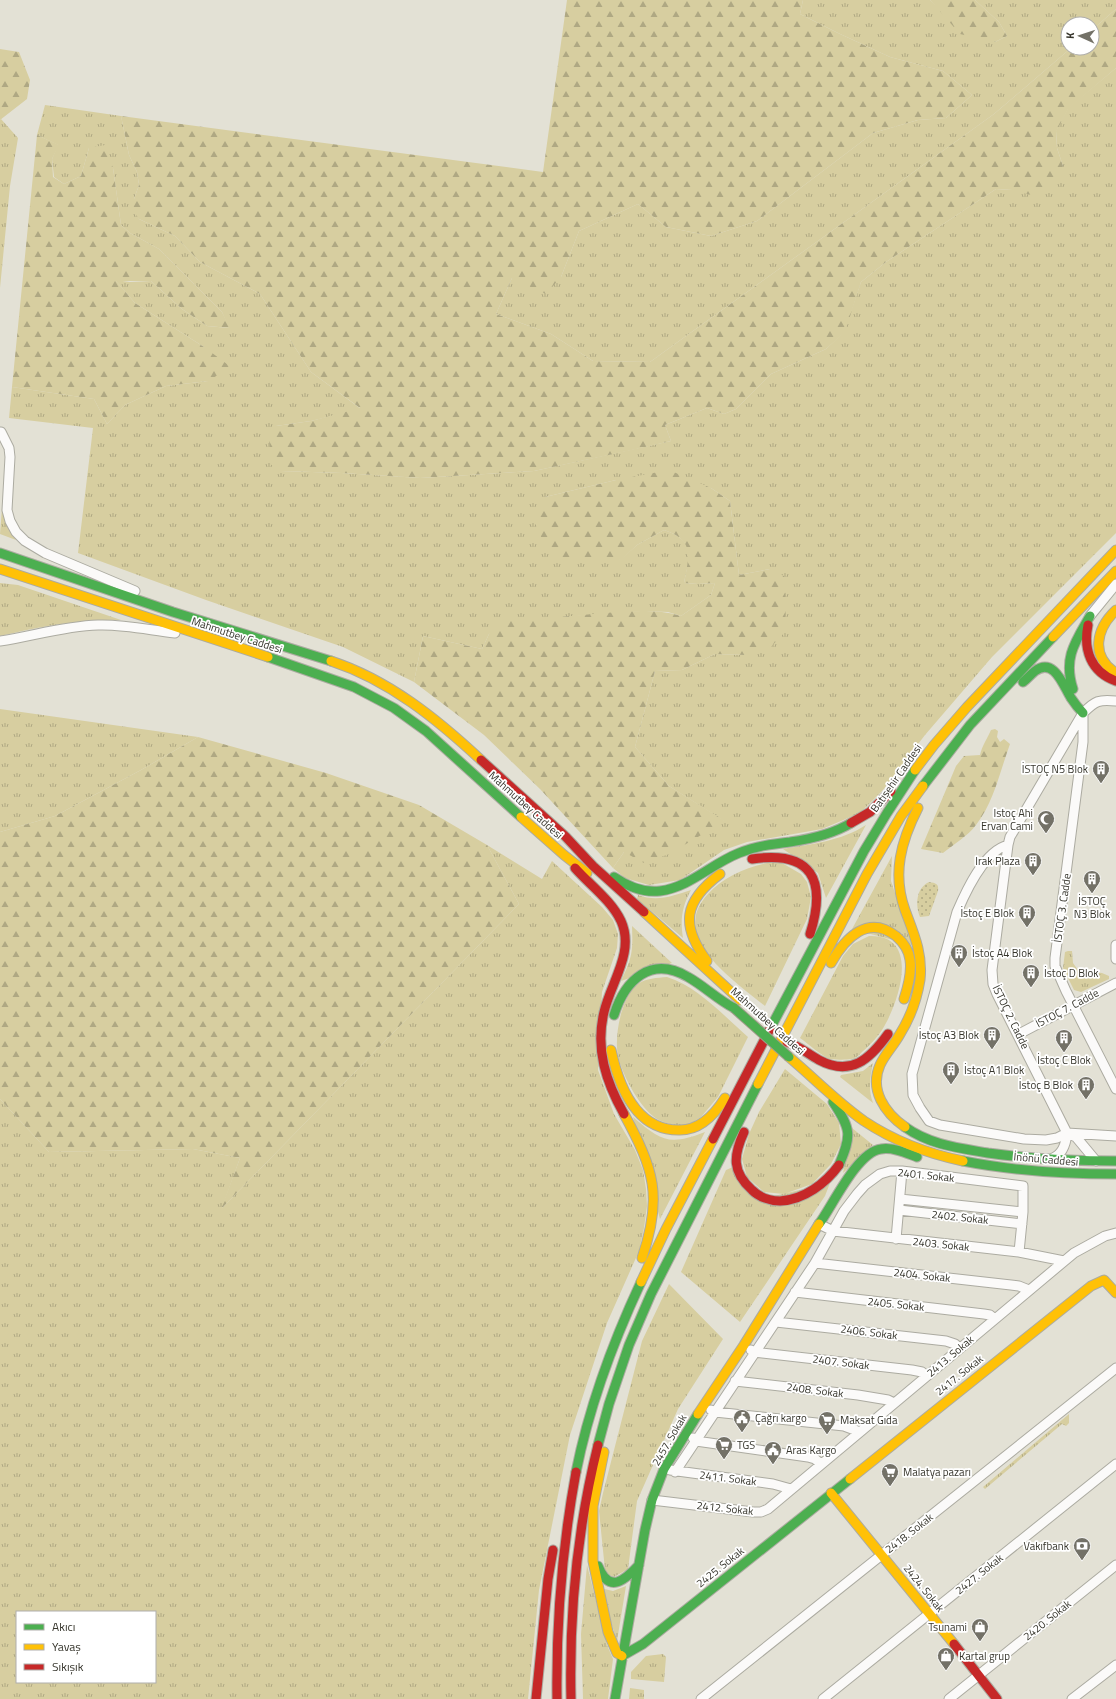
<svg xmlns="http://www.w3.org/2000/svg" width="1116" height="1699" font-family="'Titillium Web',sans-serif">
  <defs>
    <pattern id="grass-tufts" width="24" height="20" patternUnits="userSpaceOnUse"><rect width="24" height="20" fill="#d7cea0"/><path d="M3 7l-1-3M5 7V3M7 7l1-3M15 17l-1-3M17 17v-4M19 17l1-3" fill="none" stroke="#afa883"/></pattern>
    <pattern id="forest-firs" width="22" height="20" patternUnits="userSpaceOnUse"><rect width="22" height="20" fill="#d7cea0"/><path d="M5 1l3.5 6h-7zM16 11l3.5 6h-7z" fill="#afa883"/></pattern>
    <pattern id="park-dots" width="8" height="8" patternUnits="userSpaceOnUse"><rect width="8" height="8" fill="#d7cea0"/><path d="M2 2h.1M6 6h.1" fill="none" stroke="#afa883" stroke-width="1.8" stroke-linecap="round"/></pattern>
  </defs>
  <rect width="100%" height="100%" fill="#e3e1d5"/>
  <!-- grass -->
  <path fill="url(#grass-tufts)" fill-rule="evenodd" d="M 803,0 L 930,0 L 935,5 L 995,42 L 1007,36 L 999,22 L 975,0 L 1116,0 L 1116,9 L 1092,30 L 1092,24 L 1068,24 L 1068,48 L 1071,48 L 994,114 L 650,362 L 593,361 L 551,334 L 496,314 L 512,278 L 561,277 L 579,231 L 638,204 L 666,227 L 711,236 L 757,221 L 873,133 L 918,120 L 946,118 L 972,95 L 943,71 L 890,57 L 838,33 L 800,14 Z
    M 1116,68 L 1116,533 L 992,657 L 925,735 L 883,790 L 860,813 L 822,829 L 747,842 L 724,850 L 680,880 L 649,885 L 625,878 L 613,868 L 624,852 L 724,821 L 669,786 L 635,747 L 655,671 L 682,670 L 715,654 L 745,655 L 770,569 L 739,575 L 730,501 L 711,488 L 616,480 L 545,497 L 620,560 L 637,545 L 664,530 C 696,541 690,555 684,583 L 698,584 L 715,583 L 711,595 L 681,616 L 668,612 L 644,611 L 563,617 L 489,634 L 482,649 L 423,636 L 414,682 L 343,647 L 206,600 L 78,553 L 93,428 L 9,418 L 12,387 L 94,399 L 107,424 L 125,405 L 166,386 L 208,381 L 204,347 L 135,303 L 115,280 L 130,282 L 151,281 L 182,309 L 207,326 L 229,328 L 222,312 L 159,249 L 130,233 L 121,225 L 113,168 L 89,148 L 81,176 L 64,184 L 54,177 L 52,159 L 58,145 L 37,135 L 45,105 L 121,116 L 129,155 L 137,172 L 139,185 L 134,199 L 139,219 L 175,236 L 200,262 L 260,294 L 311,372 L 361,409 L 311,421 L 276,426 L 281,471 L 342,473 L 420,478 L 534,471 L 671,441 L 665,425 L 707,408 L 724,414 L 736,409 L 771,374 L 826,349 L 844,332 L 861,282 L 886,262 L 996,189 L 1012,190 L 1063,166 L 1057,148 L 1056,131 L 1068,108 Z
    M 1,119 L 18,138 L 10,186 L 0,288 L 0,120 Z
    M 2,508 L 8,528 L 16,540 L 0,534 Z
    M 0,583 L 18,585 L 121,620 C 76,620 43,626 0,636 Z
    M 0,709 L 198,737 L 141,770 L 55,816 L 0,832 Z
    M 866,825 L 826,898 L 818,873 L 783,849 C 812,844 841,841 866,825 Z
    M 487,845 L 542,879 L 552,861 L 602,907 L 613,920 L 618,934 L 617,948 L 602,992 L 598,1070 L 614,1114 L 635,1150 L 643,1170 L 646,1189 L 647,1206 L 644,1228 L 639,1251 L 607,1323 L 570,1435 L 539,1590 L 528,1699 L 0,1699 L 0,1099 L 49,1152 L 193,1149 L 240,1158 L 222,1208 L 519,904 ZM 17,1612 L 155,1612 L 155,1682 L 17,1682 Z
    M 892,856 L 891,881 L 912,945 L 852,929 Z
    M 767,863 L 782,863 L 801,874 L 807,882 L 811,897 L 807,919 L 765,1006 C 735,981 667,937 708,894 C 723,877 745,868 767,863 Z
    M 691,890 C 682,907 680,919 683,938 L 637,899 L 638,895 C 657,902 673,896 691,890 Z
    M 632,926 L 672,963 L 621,981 C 632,958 633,952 632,926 Z
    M 869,936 C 922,934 899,1003 882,1030 C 876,1039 870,1045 862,1052 C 860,1054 857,1057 855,1058 C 852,1060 833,1060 830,1059 C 821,1056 809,1044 800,1038 L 843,956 L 853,944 Z
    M 1068,951 L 1072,951 L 1073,963 L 1078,970 L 1102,973 L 1109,976 L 1109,979 L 1081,992 L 1074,990 L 1063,968 L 1065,952 Z
    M 667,977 C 697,986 724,1016 748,1037 L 718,1097 L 701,1117 L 685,1127 C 677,1125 668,1124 661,1121 C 642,1113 622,1075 618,1056 C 614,1036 621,997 638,984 C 646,978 657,978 667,977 Z
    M 873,1063 C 870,1078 868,1089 873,1103 L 840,1077 L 841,1075 L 863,1071 Z
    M 785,1069 L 827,1104 L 839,1123 L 841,1144 L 831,1164 L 812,1184 L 784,1194 L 764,1192 L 747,1177 L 742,1159 L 749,1134 L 759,1112 Z
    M 633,1117 C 661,1141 669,1146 705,1132 L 660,1219 Z
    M 852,1128 L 873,1145 L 843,1173 Z
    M 733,1167 L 757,1200 L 830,1183 L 825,1196 L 740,1322 L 681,1272 L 726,1170 Z
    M 669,1284 L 723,1339 L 678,1409 L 637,1501 L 628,1569 L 614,1577 L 609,1575 L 605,1570 L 599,1511 L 603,1493 L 642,1341 Z
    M 1069,1414 L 1069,1423 L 1066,1426 L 1062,1424 L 985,1489 L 983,1487 Z
    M 587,1565 L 607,1645 L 613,1659 L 608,1699 L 583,1699 L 581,1634 Z
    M 626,1586 L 617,1641 L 600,1588 L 613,1591 Z
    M 663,1654 L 666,1657 L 664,1682 L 631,1679 L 631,1672 L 646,1656 Z
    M 630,1688 L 644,1690 L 644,1699 L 629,1699 Z"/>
  <!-- forest -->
  <path fill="url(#forest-firs)" d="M 567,0 L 803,0 L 800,14 L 838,33 L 890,57 L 943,71 L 972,95 L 946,118 L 918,120 L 873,133 L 757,221 L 711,236 L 666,227 L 638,204 L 579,231 L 561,277 L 546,294 L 512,278 L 496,314 L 551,334 L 593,361 L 650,362 L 994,114 L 1071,48 L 1092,48 L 1092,30 L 1116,9 L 1116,68 L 1068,109 L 1056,132 L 1057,148 L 1063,166 L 1052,184 L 1035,196 L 1012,190 L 996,189 L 886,262 L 861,282 L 845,332 L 826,349 L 771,374 L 736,409 L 724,414 L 707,408 L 665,425 L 671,441 L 632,450 L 534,471 L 420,478 L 342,473 L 281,471 L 271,465 L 269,438 L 276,426 L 311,421 L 360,408 L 311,372 L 260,294 L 200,262 L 175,236 L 139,219 L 133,210 L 134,199 L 139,185 L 137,172 L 129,155 L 121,116 L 543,172 Z
    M 930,0 L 975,0 L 999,22 L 1007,36 L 995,42 L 960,34 Z
    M 0,49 L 19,52 L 30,80 L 27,99 L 0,120 Z
    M 37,135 L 59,145 L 52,159 L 53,177 L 64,184 L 81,176 L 89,148 L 105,145 L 113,168 L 121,225 L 130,233 L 159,249 L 222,312 L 230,328 L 207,326 L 182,309 L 151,281 L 116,281 L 135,303 L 204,347 L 231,367 L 208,381 L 166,386 L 125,405 L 107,424 L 94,399 L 12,387 Z
    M 669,470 L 711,488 L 730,501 L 739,575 L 770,569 L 784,576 L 786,606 L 784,633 L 768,650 L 745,655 L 715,654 L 682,670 L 655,671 L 635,747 L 669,786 L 725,821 L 669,854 L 644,863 L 624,852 L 613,868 L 540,789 L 484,735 L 414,682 L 423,636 L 482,649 L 489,634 L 507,619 C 528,618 550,618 571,616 C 605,614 648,606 681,616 L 711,595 L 715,583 L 698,584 L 684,583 C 689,556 695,540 664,530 L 637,545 L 621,560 L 558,557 L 541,537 L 532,516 L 545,497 L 616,480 Z
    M 995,729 L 998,731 L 997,737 L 1000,742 L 1004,739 L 1010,744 C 1000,771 994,802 976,825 C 968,836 954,844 943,853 L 921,849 L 956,766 L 964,756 L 980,755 C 982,746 987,739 991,730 Z
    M 198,737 L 326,773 L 419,805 L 487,845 L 519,904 L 221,1209 L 240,1158 L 193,1149 L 49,1152 L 0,1099 L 0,832 L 55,816 L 141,770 Z"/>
  <!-- park -->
  <path fill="url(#park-dots)" d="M 929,882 C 936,883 939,884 938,891 L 929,916 L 920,917 C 915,905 916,888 929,882 Z"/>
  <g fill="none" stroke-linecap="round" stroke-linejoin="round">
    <defs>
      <path id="street" d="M 1,432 L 9,448 L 10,457 L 7,510 L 10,521 L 16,532 L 25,541 L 45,553 L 135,591
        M 1090,616 L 1116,584
        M 0,641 C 33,636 64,626 98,625 C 124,624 149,630 175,633
        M 1083,713 L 1083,742 L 1055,958 L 1055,966 L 1066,991 L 1116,1089
        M 1008,845 C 984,851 966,891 957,912 L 912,1074 L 913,1095 L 920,1108 L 929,1121 L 940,1125 L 1024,1139 L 1046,1140 L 1057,1138 L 1067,1133 L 1116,1136
        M 1116,945 L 1116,959
        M 1019,1034 L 1116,983
        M 1067,1133 L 997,994 L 993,984 L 992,970 L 1008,845 L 1010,837 L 1083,713 C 1095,701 1099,699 1116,701
        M 1069,1134 L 1076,1137 L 1096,1161
        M 1053,1158 C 1063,1154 1066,1143 1067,1133
        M 900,1199 L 1023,1212
        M 899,1210 L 1022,1224
        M 819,1224 L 833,1231 L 1019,1252 L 1064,1261
        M 896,1239 L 902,1171
        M 815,1263 L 1011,1285 L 1019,1286 L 1029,1290
        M 795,1292 L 984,1314 L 990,1315 L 995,1319
        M 776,1322 L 946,1341 L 955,1344 L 959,1348
        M 751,1350 L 754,1352 L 912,1370 L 922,1372 L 927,1376
        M 735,1381 L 858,1395 L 888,1400 L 894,1403
        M 711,1410 L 715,1412 L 844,1426 L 860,1432
        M 693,1438 L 696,1441 L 808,1457 L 815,1459 L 821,1464
        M 670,1470 L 773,1484 L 791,1489
        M 675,1472 L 815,1263 L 844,1211 L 857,1194 L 865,1185 L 880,1174 L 890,1171 L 902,1171 L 1023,1186 L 1023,1212 L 1019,1252
        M 652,1500 L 753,1512 L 761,1512 L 768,1509 L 1074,1253 L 1105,1236 L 1116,1233
        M 701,1699 L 1116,1368
        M 823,1699 L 1116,1464
        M 949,1699 L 1116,1565
        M 1072,1699 L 1116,1665"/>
      <path id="fast" d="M 0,553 L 173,612 L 331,661
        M 268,657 L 354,687 L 394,708 L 426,731 L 521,817
        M 1023,682 C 1027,679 1031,674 1035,671 C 1054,657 1063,685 1071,698 C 1075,704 1078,708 1083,713
        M 1073,689 C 1063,658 1075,642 1090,616
        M 923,786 L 970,725 L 1053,637
        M 614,877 C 627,886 643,893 660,891 C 690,887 711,864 739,853 C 756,846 773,844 790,842 C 811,839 833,834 851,823
        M 614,1015 C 625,980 651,955 688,977 C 704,986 717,999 734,1008
        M 770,1029 L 864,851 L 887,813 L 915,770
        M 833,1102 C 851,1129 852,1135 839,1165
        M 905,1127 C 930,1145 959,1148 988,1153 C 1031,1159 1073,1161 1116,1161
        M 963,1161 C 1014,1171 1064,1174 1116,1174
        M 819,1224 C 833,1205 857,1152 881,1149 C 893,1147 906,1153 917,1157
        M 598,1445 L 609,1404 L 629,1345 L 651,1294 L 758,1084
        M 576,1472 C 589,1407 613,1342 641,1282
        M 598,1566 C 609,1594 624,1581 639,1565
        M 622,1656 L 643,1644 L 850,1479
        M 615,1699 L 645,1530 L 652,1500 L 664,1469 L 698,1414"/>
      <path id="slow" d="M 0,569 L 268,657
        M 1116,610 C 1096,629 1090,656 1116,673
        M 1053,637 L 1116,571
        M 331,661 C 389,680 437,719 481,760
        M 915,770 L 934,745 L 967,707 L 1116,550
        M 521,817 L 564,855 L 587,873
        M 644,912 L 740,1000
        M 707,961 C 680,925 684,901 720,874
        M 831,963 C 845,938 868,914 896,936 C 903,942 909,951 910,960 C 912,973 908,987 904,999
        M 611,1050 C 619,1087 636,1131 680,1130 C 701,1130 715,1114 725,1098
        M 789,1057 C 814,1078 837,1102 864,1121 C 894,1141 929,1154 963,1161
        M 758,1084 L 867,874 L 901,816 L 923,786
        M 624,1114 C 654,1169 663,1197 642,1258
        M 905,1127 C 885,1113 869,1090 880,1065 C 885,1054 894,1045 900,1034 C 910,1018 917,999 920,980 C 923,954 914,934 905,910 C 892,874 901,841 918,808
        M 641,1282 L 666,1229 L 713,1139
        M 698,1414 L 744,1345 L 819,1224
        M 604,1452 L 593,1506 L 593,1561 L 608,1632 L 617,1653 L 622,1656
        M 850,1479 L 1091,1286 L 1104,1280 L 1116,1293
        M 831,1493 L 954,1644"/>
      <path id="jam" d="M 1088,625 C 1083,650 1091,672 1116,681
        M 481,760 L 565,836 L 593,866 L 644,912
        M 851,823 L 870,812 L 891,791
        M 752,859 C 812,850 827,880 810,934
        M 575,868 C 590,885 611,900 621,921 C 635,952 611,982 604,1012 C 595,1049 606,1082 624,1114
        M 787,1042 C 799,1046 808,1054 819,1060 C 851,1077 870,1059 888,1034
        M 744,1132 C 733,1156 732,1172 752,1190 C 759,1197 770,1201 780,1201 C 804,1200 826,1183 839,1165
        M 713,1139 L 770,1029
        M 954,1644 L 997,1699
        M 536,1699 L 548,1579 L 553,1550
        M 557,1699 C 556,1622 562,1548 576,1472
        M 571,1699 C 569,1613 577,1529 598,1445"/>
    </defs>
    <!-- street casing -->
    <use href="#street" stroke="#acaba1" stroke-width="11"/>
    <!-- fast casing -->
    <use href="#fast" stroke="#acaba1" stroke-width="11"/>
    <!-- slow casing -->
    <use href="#slow" stroke="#acaba1" stroke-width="11"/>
    <!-- jam casing -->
    <use href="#jam" stroke="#acaba1" stroke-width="11"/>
    <!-- street -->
    <use href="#street" stroke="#fbfaf9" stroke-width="9"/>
    <!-- fast -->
    <use href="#fast" stroke="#4caf50" stroke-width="9"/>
    <!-- slow -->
    <use href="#slow" stroke="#ffc107" stroke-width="9"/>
    <!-- jam -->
    <use href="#jam" stroke="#c62828" stroke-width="9"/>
    <defs>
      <path id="fast-bridge" d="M 734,1008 L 789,1057"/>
    </defs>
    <!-- fast-bridge casing -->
    <use href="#fast-bridge" stroke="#a39a8c" stroke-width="11" stroke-linecap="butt"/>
    <!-- fast-bridge -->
    <use href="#fast-bridge" stroke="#4caf50" stroke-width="9"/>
  </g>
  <!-- icons -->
  <defs>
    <symbol id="building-pin" viewBox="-11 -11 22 30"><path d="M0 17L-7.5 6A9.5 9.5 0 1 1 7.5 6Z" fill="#737167" stroke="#fff"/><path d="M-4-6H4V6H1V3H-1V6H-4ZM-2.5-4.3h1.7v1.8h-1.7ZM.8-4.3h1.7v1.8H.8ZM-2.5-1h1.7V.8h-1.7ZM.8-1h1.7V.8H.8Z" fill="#fff"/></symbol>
    <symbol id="mosque-pin" viewBox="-11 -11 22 30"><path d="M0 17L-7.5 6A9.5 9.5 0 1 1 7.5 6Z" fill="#737167" stroke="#fff"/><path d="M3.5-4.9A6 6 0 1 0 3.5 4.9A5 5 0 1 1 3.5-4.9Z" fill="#fff"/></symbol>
    <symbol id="civic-pin" viewBox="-11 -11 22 30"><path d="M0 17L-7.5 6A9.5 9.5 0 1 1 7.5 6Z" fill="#737167" stroke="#fff"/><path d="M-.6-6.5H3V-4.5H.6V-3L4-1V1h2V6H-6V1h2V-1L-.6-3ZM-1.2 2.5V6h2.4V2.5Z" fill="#fff"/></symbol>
    <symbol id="supermarket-pin" viewBox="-11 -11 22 30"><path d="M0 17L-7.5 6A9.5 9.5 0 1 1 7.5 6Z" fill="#737167" stroke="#fff"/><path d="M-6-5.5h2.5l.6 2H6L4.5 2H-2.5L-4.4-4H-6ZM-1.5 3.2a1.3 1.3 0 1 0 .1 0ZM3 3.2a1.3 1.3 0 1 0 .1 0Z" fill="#fff"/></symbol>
    <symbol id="bank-pin" viewBox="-11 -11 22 30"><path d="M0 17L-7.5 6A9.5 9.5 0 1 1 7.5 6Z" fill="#737167" stroke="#fff"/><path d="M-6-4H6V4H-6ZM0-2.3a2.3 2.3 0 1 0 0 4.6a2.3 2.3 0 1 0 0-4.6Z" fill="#fff"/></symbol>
    <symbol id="shop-pin" viewBox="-11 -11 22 30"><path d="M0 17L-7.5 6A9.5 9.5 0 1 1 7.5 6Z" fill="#737167" stroke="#fff"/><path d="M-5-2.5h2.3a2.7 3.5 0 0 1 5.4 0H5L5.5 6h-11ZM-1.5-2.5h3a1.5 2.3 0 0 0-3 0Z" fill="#fff"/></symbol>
  </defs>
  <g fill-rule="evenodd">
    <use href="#building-pin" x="1091" y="759" width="20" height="27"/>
    <use href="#mosque-pin" x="1036" y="809" width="20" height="27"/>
    <use href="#building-pin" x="1023" y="851" width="20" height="27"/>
    <use href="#building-pin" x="1082" y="869" width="20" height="27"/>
    <use href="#building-pin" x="1017" y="903" width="20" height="27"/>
    <use href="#building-pin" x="949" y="943" width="20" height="27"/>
    <use href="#building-pin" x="1021" y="963" width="20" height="27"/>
    <use href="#building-pin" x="982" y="1025" width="20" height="27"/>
    <use href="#building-pin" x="1054" y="1028" width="20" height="27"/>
    <use href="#building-pin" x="941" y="1060" width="20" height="27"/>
    <use href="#building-pin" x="1076" y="1075" width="20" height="27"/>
    <use href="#civic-pin" x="732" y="1408" width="20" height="27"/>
    <use href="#supermarket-pin" x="817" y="1410" width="20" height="27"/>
    <use href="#supermarket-pin" x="714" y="1435" width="20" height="27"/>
    <use href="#civic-pin" x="763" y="1440" width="20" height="27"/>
    <use href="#supermarket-pin" x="880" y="1462" width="20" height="27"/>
    <use href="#bank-pin" x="1072" y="1536" width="20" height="27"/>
    <use href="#shop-pin" x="970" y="1617" width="20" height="27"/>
    <use href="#shop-pin" x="936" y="1646" width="20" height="27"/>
  </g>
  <g text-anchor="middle" stroke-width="3.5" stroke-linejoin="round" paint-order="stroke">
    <!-- street labels -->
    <g font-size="11" fill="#36352c" stroke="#fff">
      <text transform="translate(237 635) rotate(18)" y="4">Mahmutbey Caddesi</text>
      <text transform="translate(896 778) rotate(-55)" y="4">Batışehir Caddesi</text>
      <text transform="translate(526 805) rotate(42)" y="4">Mahmutbey Caddesi</text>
      <text transform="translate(1062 908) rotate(-82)" y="4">İSTOÇ 3. Cadde</text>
      <text transform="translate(1067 1008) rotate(-28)" y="4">İSTOÇ 7. Cadde</text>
      <text transform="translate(1011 1017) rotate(64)" y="4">İSTOÇ 2. Cadde</text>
      <text transform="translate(768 1021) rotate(42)" y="4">Mahmutbey Caddesi</text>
      <text transform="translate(1046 1159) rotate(5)" y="4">İnönü Caddesi</text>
      <text transform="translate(926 1175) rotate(6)" y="4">2401. Sokak</text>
      <text transform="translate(960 1217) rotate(6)" y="4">2402. Sokak</text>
      <text transform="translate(941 1244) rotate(6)" y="4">2403. Sokak</text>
      <text transform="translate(922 1275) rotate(6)" y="4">2404. Sokak</text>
      <text transform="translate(896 1304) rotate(6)" y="4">2405. Sokak</text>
      <text transform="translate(869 1332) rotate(7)" y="4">2406. Sokak</text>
      <text transform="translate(950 1356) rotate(-40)" y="4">2413. Sokak</text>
      <text transform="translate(841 1362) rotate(7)" y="4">2407. Sokak</text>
      <text transform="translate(959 1375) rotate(-39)" y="4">2417. Sokak</text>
      <text transform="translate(815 1390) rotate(7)" y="4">2408. Sokak</text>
      <text transform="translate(669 1440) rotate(-60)" y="4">2457. Sokak</text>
      <text transform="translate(728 1478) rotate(7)" y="4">2411. Sokak</text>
      <text transform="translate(725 1508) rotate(6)" y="4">2412. Sokak</text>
      <text transform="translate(909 1533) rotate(-38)" y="4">2418. Sokak</text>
      <text transform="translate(720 1567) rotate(-39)" y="4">2425. Sokak</text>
      <text transform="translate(979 1574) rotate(-39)" y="4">2427. Sokak</text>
      <text transform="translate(924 1588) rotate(51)" y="4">2424. Sokak</text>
      <text transform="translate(1047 1620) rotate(-39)" y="4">2420. Sokak</text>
    </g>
    <!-- poi labels -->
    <g font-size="11" fill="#36352c" stroke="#fff" text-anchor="start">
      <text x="1088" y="773" text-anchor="end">İSTOÇ N5 Blok</text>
      <text x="1033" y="817" text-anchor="end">Istoç Ahi<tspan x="1033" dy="13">Ervan Cami</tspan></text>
      <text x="1020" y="865" text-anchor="end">Irak Plaza</text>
      <text x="1092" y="905" text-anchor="middle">İSTOÇ<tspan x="1092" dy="13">N3 Blok</tspan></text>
      <text x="1014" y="917" text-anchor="end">İstoç E Blok</text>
      <text x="972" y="957">İstoç A4 Blok</text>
      <text x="1044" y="977">İstoç D Blok</text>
      <text x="979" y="1039" text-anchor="end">İstoç A3 Blok</text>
      <text x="1064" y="1064" text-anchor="middle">İstoç C Blok</text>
      <text x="964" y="1074">İstoç A1 Blok</text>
      <text x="1073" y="1089" text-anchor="end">İstoç B Blok</text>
      <text x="755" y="1422">Çağrı kargo</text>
      <text x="840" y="1424">Maksat Gıda</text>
      <text x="737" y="1449">TGS</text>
      <text x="786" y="1454">Aras Kargo</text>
      <text x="903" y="1476">Malatya pazarı</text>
      <text x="1069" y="1550" text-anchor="end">Vakıfbank</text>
      <text x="967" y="1631" text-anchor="end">Tsunami</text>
      <text x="959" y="1660">Kartal grup</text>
    </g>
  </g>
  <!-- legend -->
  <rect x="16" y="1611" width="140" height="72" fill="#ffffff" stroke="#afaeab"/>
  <rect x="24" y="1624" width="20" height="6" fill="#4caf50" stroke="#afaeab"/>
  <text x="52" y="1631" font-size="12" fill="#36352c">Akıcı</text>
  <rect x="24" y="1644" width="20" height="6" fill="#ffc107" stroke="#afaeab"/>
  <text x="52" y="1651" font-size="12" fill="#36352c">Yavaş</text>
  <rect x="24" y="1664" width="20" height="6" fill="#c62828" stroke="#afaeab"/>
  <text x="52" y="1671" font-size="12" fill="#36352c">Sıkışık</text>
  <!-- north arrow -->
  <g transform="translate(1080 36) rotate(273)"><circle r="19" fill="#ffffff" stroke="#afaeab"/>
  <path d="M0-3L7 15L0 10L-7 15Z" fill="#737167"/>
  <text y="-6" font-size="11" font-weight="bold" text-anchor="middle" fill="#36352c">K</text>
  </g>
</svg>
